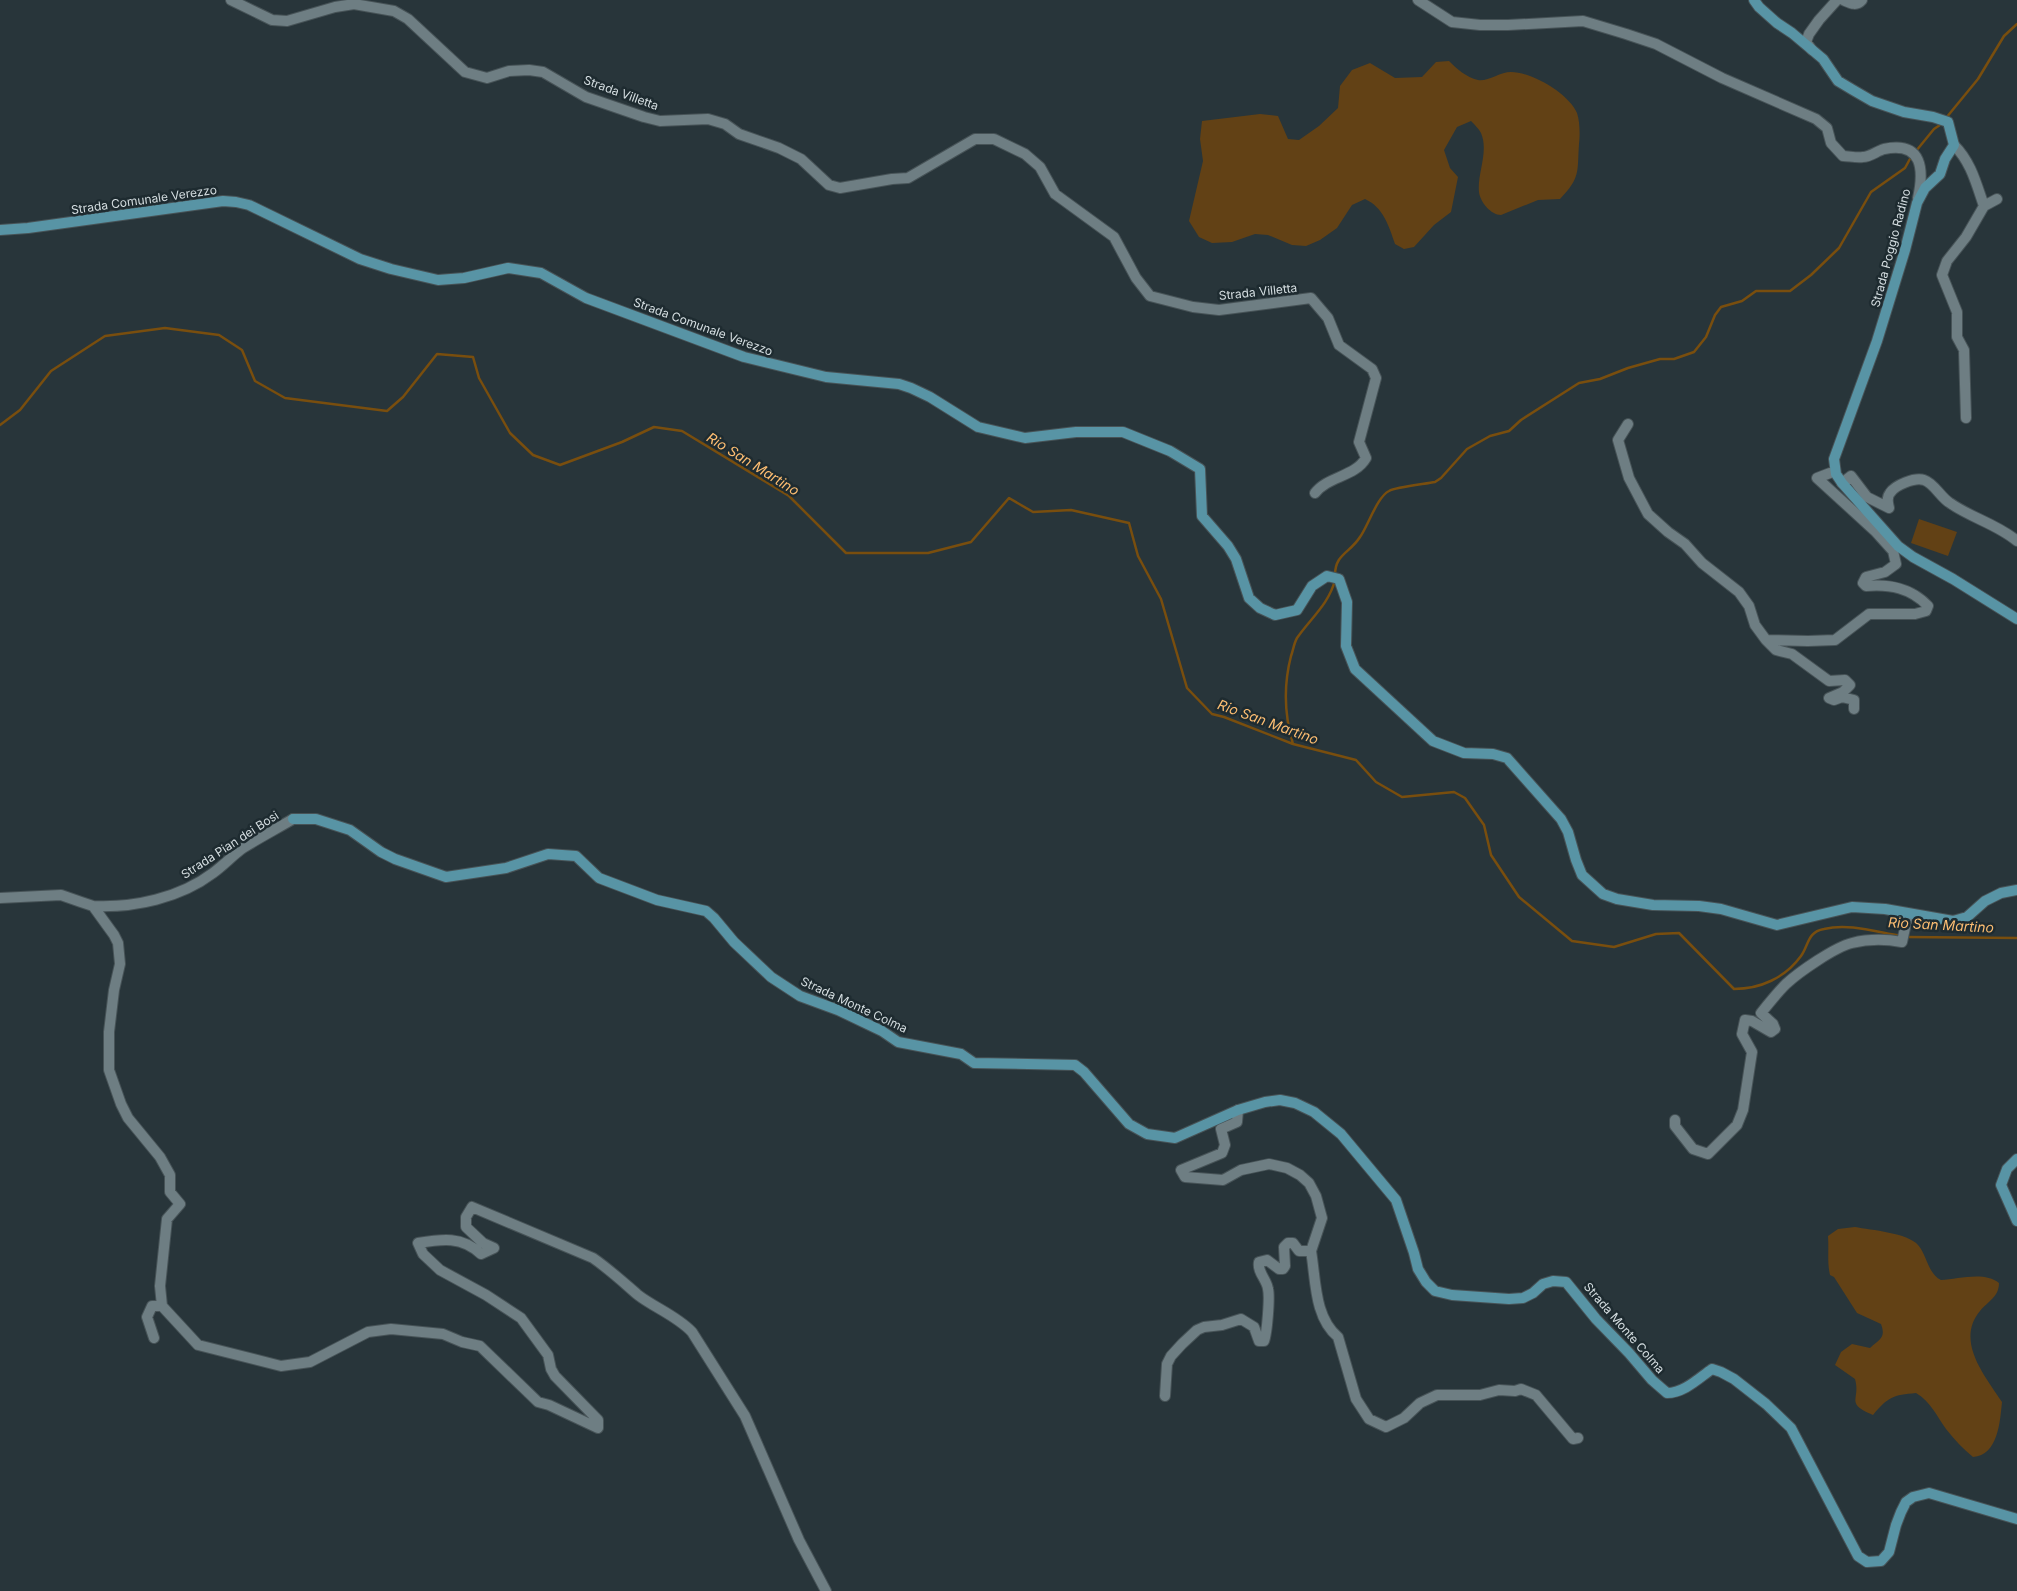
<svg xmlns="http://www.w3.org/2000/svg" width="2017" height="1591" font-family="Inter,sans-serif">
  <rect width="100%" height="100%" fill="#28353a"/>
  <!-- green -->
  <path fill="#624115" d="M 1449,61 C 1457,69 1466,77 1478,80 C 1487,82 1500,72 1511,72 C 1532,72 1569,94 1577,113 C 1580,122 1580,135 1579,144 C 1577,172 1581,177 1560,199 L 1538,200 L 1501,215 C 1491,215 1480,202 1479,192 C 1477,173 1489,152 1481,133 C 1479,129 1474,124 1471,121 L 1457,127 L 1444,150 L 1450,168 L 1458,177 L 1451,212 L 1434,225 L 1414,247 L 1404,249 L 1395,244 C 1389,226 1383,207 1365,199 L 1352,205 L 1337,228 L 1320,240 L 1306,246 L 1292,245 L 1268,235 L 1255,234 L 1232,242 L 1212,243 L 1199,237 L 1189,221 L 1203,161 L 1200,139 L 1202,121 L 1260,114 L 1278,116 L 1288,139 L 1299,140 L 1319,126 L 1338,108 L 1340,86 L 1352,70 L 1370,63 L 1395,78 L 1422,77 L 1436,62 Z
    M 1919,519 L 1957,532 L 1948,556 L 1911,543 Z
    M 1855,1227 C 1871,1230 1908,1233 1918,1245 C 1927,1255 1928,1274 1941,1280 C 1958,1279 1985,1271 1999,1283 C 1999,1297 1988,1301 1980,1311 C 1955,1341 1985,1376 2002,1402 C 2000,1422 1998,1455 1973,1457 C 1963,1449 1955,1440 1946,1429 C 1936,1415 1931,1402 1916,1393 C 1893,1395 1888,1397 1873,1415 C 1844,1403 1861,1400 1855,1379 L 1835,1365 L 1841,1352 L 1852,1344 L 1870,1348 C 1880,1339 1886,1338 1881,1324 L 1857,1313 L 1834,1277 L 1830,1275 C 1827,1262 1829,1250 1828,1236 L 1838,1229 Z"/>
  <g fill="none" stroke-linecap="round" stroke-linejoin="round">
    <!-- stream -->
    <path stroke="#794e0e" stroke-width="2.5" d="M 1946,118 L 1978,79 L 2004,36 L 2017,24
      M 1916,151 L 1934,129 L 1943,123
      M 0,425 L 20,410 L 51,371 L 105,336 L 165,328 L 219,335 L 242,350 L 255,381 L 285,398 L 387,411 L 403,397 L 437,354 L 473,357 L 479,378 L 510,433 L 533,455 L 560,465 L 622,442 L 654,427 L 682,431 L 789,496 L 846,553 L 928,553 L 971,542 L 1009,498 L 1033,512 L 1071,510 L 1129,523 L 1138,556 L 1161,599 L 1187,688 L 1212,714 L 1224,717 L 1293,744 L 1356,760 L 1376,782 L 1402,797 L 1454,792 L 1465,798 L 1484,825 L 1491,855 L 1519,897 L 1572,941 L 1614,947 L 1656,934 L 1679,933 L 1734,989 C 1760,989 1785,978 1801,956 C 1809,945 1807,932 1824,929 C 1849,923 1876,932 1901,936
      M 1335,575 C 1335,554 1350,553 1360,537 C 1368,526 1377,497 1389,491 C 1396,487 1425,484 1435,482 L 1441,478 L 1467,449 L 1490,436 L 1509,431 L 1521,420 L 1579,383 L 1600,379 L 1628,368 L 1660,359 L 1674,359 L 1694,352 L 1706,337 L 1715,315 L 1721,307 L 1742,301 L 1756,291 L 1790,291 L 1811,275 L 1839,248 L 1871,192 L 1905,168 L 1911,157
      M 1293,744 C 1284,714 1283,687 1291,656 C 1293,651 1294,643 1297,638 C 1310,619 1329,604 1335,580
      M 1906,937 L 2017,938"/>
    <defs>
      <path id="street" d="M 231,0 L 272,20 L 287,21 L 335,7 L 354,4 L 394,11 L 408,19 L 465,72 L 487,78 L 509,71 L 529,70 L 543,72 L 586,97 L 644,117 L 660,121 L 708,119 L 725,124 L 739,134 L 779,148 L 801,159 L 829,185 L 840,188 L 892,179 L 908,178 L 975,139 L 994,139 L 1025,154 L 1040,167 L 1055,194 L 1114,237 L 1136,278 L 1150,296 L 1193,307 L 1219,310 L 1311,298 L 1328,318 L 1339,345 L 1372,369 L 1376,378 L 1359,442 L 1366,458 C 1355,477 1328,476 1315,493
        M 1418,0 L 1452,22 L 1480,25 L 1508,25 L 1583,21 L 1626,34 L 1656,44 L 1722,78 L 1816,119 L 1827,128 L 1831,143 L 1843,156 C 1849,156 1856,158 1863,157 C 1870,157 1877,151 1884,149 C 1923,141 1924,170 1918,198
        M 1843,0 C 1850,3 1856,7 1862,0
        M 1812,50 L 1806,42 L 1809,34 L 1819,20 L 1837,0
        M 1954,145 C 1971,162 1976,183 1984,206 L 1966,237 L 1947,261 L 1942,275 L 1957,312 L 1957,337 L 1964,350 L 1966,418
        M 1984,206 L 1997,199
        M 1628,424 L 1618,440 L 1629,478 L 1648,514 L 1668,532 L 1685,544 L 1702,563 L 1739,592 L 1749,606 L 1755,625 L 1766,640 L 1808,641 L 1835,640 L 1869,614 L 1915,614 L 1926,611 L 1928,606 C 1911,588 1890,584 1866,586 L 1863,583 L 1866,577 L 1885,572 L 1896,564 L 1893,551 L 1875,531
        M 1830,473 L 1817,478 L 1875,531 L 1880,530
        M 1842,483 L 1851,476 L 1867,497 L 1889,508 C 1888,503 1886,498 1890,493 C 1895,485 1915,477 1924,480 C 1934,483 1941,498 1950,503 C 1971,518 1997,524 2017,541
        M 1766,640 L 1776,650 L 1792,654 L 1829,681 L 1845,680 L 1850,685 L 1843,692 L 1829,698 L 1834,700 L 1842,697 L 1854,700 L 1854,709
        M 0,898 L 61,895 L 81,902 L 93,906 L 114,935 L 118,943 L 120,964 L 114,990 L 109,1032 L 109,1070 L 121,1104 L 128,1118 L 160,1157 L 170,1175 L 170,1192 L 180,1204 L 167,1219 L 160,1286 L 162,1306
        M 93,906 C 134,908 180,898 213,873 C 224,865 232,856 243,848 C 259,838 276,829 293,819
        M 1675,1120 L 1675,1126 L 1693,1149 L 1708,1154 L 1737,1125 L 1743,1110 L 1752,1052 L 1742,1034 L 1745,1020 L 1752,1021 L 1771,1032 L 1775,1029 L 1773,1024 L 1761,1013 C 1769,1003 1777,993 1786,984 C 1799,972 1835,947 1852,943 C 1868,939 1885,939 1902,942 L 1908,914
        M 1311,1251 C 1316,1280 1314,1317 1338,1337 L 1356,1399 L 1369,1419 L 1386,1427 L 1404,1418 L 1420,1403 L 1437,1395 L 1480,1395 L 1499,1390 L 1515,1391 L 1521,1389 L 1536,1395 L 1573,1439 L 1578,1438
        M 154,1338 L 147,1317 L 152,1306 L 162,1306 L 198,1345 L 281,1366 L 310,1362 L 368,1332 L 391,1329 L 443,1334 L 462,1342 L 480,1346 L 538,1402 L 549,1405 L 598,1428 L 598,1420 L 555,1376 L 551,1369 L 548,1355 L 521,1318 L 486,1295 L 440,1270 L 423,1254 L 418,1243 C 442,1239 462,1236 481,1254 L 494,1248 L 483,1243 L 466,1227 L 466,1217 L 472,1207 L 593,1258 C 609,1269 623,1282 638,1295 C 655,1308 677,1316 692,1332 L 745,1416 L 799,1540 L 826,1591
        M 1165,1396 L 1167,1364 L 1171,1356 L 1182,1344 L 1197,1330 L 1204,1327 L 1222,1325 L 1241,1319 L 1254,1327 L 1259,1341 L 1264,1341 C 1267,1334 1270,1297 1268,1289 C 1267,1280 1257,1272 1259,1262 L 1267,1260 L 1279,1269 L 1283,1269 L 1285,1266 L 1284,1247 L 1288,1243 L 1293,1243 L 1299,1251 L 1311,1251 L 1322,1218 L 1316,1196 L 1309,1183 L 1300,1175 L 1287,1168 L 1269,1164 L 1241,1170 L 1223,1180 L 1185,1177 L 1181,1170 L 1222,1153 L 1225,1145 L 1221,1129 L 1237,1122 L 1238,1110"/>
      <path id="secondary" d="M 1754,0 L 1759,7 L 1777,23 L 1792,33 L 1823,59 L 1838,81 L 1853,90 L 1872,101 L 1904,112 L 1933,117 L 1948,122 L 1954,145 L 1945,159 L 1940,174 L 1925,188 L 1917,203 L 1905,250 L 1877,341 L 1834,459 L 1836,474 L 1842,483 L 1898,546 L 1913,557 L 1953,579 L 2017,619
        M 0,230 L 28,228 L 223,201 L 236,202 L 249,205 L 360,259 L 391,269 L 438,280 L 464,278 L 508,268 L 541,273 L 586,298 L 744,357 L 826,377 L 899,384 L 911,388 L 930,397 L 978,427 L 1025,438 L 1076,432 L 1123,432 L 1170,451 L 1200,469 L 1202,516 L 1228,546 L 1236,559 L 1249,598 L 1260,608 L 1275,615 L 1297,610 L 1312,586 L 1327,576 L 1339,579 L 1347,602 L 1346,646 L 1355,669 L 1433,741 L 1464,753 L 1493,754 L 1507,758 L 1561,819 L 1568,832 L 1576,860 L 1582,875 L 1603,894 L 1617,899 L 1653,905 L 1699,906 L 1721,909 L 1777,925 L 1852,907 L 1885,909 L 1953,921 L 1967,917 L 1985,901 L 2001,893 L 2017,890
        M 293,819 L 316,819 L 350,830 L 381,852 L 395,859 L 446,877 L 506,868 L 548,854 L 576,856 L 599,878 L 657,900 L 706,911 L 714,918 L 734,942 L 771,977 L 800,996 L 838,1010 L 882,1031 L 898,1042 L 961,1054 L 974,1063 L 1075,1065 L 1084,1072 L 1129,1124 L 1147,1134 L 1175,1138 L 1238,1110 L 1265,1102 L 1280,1100 L 1295,1103 L 1314,1112 L 1341,1134 L 1396,1200 L 1414,1253 L 1418,1269 L 1426,1282 L 1435,1291 L 1452,1295 L 1509,1299 L 1523,1298 L 1533,1293 L 1543,1284 L 1553,1281 L 1566,1282 L 1596,1319 L 1629,1353 L 1652,1380 L 1667,1393 C 1684,1393 1699,1378 1712,1369 L 1721,1372 L 1734,1379 L 1766,1404 L 1791,1428 L 1858,1556 L 1867,1562 L 1881,1561 L 1889,1552 L 1896,1525 L 1901,1512 L 1906,1502 L 1913,1497 L 1929,1493 L 2017,1519
        M 2017,1159 L 2007,1169 L 2001,1185 L 2017,1221"/>
    </defs>
    <!-- street casing -->
    <use href="#street" stroke="#475357" stroke-width="12"/>
    <!-- secondary casing -->
    <use href="#secondary" stroke="#475357" stroke-width="12"/>
    <!-- street -->
    <use href="#street" stroke="#6e7e83" stroke-width="10"/>
    <!-- secondary -->
    <use href="#secondary" stroke="#5894a5" stroke-width="10"/>
  </g>
  <g text-anchor="middle" stroke-width="5" stroke-linejoin="round" paint-order="stroke">
    <!-- street labels -->
    <g font-size="12" fill="#d5dee1" stroke="#1e2b30">
      <text transform="translate(621 93) rotate(20)" y="4">Strada Villetta</text>
      <text transform="translate(144 200) rotate(-8)" y="4">Strada Comunale Verezzo</text>
      <text transform="translate(1891 248) rotate(-75)" y="4">Strada Poggio Radino</text>
      <text transform="translate(1258 292) rotate(-6)" y="4">Strada Villetta</text>
      <text transform="translate(703 327) rotate(20)" y="4">Strada Comunale Verezzo</text>
      <text transform="translate(230 845) rotate(-33)" y="4">Strada Pian dei Bosi</text>
      <text transform="translate(854 1005) rotate(25)" y="4">Strada Monte Colma</text>
      <text transform="translate(1624 1328) rotate(49)" y="4">Strada Monte Colma</text>
    </g>
    <!-- water labels -->
    <g font-size="14" font-style="italic" fill="#fcbd72" stroke="#1e2b30">
      <text transform="translate(753 464) rotate(32)" y="5">Rio San Martino</text>
      <text transform="translate(1268 722) rotate(20)" y="5">Rio San Martino</text>
      <text transform="translate(1941 925) rotate(3)" y="5">Rio San Martino</text>
    </g>
  </g>
</svg>
